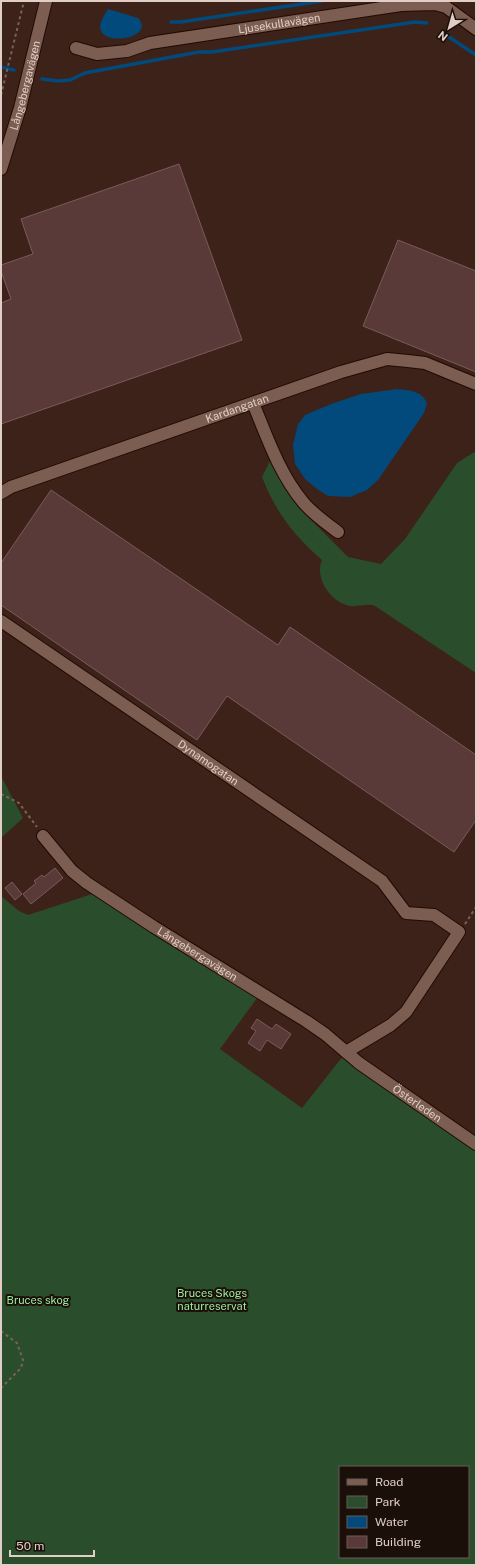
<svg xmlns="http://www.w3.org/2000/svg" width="477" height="1566" font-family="'Public Sans',sans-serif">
  <rect width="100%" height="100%" fill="#3c2218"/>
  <!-- green -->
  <path fill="#2a4d2c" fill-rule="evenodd" d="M 476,451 L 476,673 L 375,606 C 366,603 359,607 350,606 C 331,603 314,578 322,560 C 294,536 275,511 262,477 L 270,461 L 300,509 L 348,557 L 381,564 L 405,539 L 457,463 Z
    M 1,776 L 23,818 L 1,838 Z
    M 92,894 L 257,998 L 220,1049 L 302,1108 L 343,1056 L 476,1147 L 476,1565 L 1,1565 L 1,896 L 19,911 L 28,915 ZM 340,1467 L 468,1467 L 468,1557 L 340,1557 Z"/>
  <!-- water -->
  <path fill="#02497c" d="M 108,9 L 138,18 C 157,37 100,49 100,26 C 101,20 105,14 108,9 Z
    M 397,389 C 409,390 422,391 427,403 L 424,413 L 378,480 L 367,490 L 350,497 L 328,496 L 317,489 L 305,479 L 295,464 L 293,445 L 298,424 L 305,415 L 331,404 L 361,394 Z"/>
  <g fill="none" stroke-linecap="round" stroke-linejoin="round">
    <!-- stream -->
    <path stroke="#02497c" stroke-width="3.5" d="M 171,22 L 181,22 L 322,1
      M 446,35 L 476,55
      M 1,67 L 14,70
      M 42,79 L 58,81 L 70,80 L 85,73 L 199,52 L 212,52 L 415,22 L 427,23"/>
  </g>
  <!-- building -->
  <path fill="#593a39" stroke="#7c5a5a" d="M 179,164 L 242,340 L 1,424 L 1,303 L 11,299 L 1,271 L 1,265 L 33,254 L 21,219 Z
    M 398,240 L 476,271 L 476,372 L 363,326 Z
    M 51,490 L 278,645 L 290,627 L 476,755 L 476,820 L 454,852 L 227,696 L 197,740 L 1,605 L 1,563 Z
    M 55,868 L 63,878 L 31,904 L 23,894 L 36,883 L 34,881 L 42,875 L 44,877 Z
    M 12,882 L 22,894 L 15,900 L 5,888 Z
    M 257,1019 L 272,1029 L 276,1024 L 291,1034 L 281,1049 L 267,1040 L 260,1051 L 248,1043 L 256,1031 L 251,1028 Z"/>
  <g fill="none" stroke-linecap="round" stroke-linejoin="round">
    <defs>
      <g id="minor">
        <path id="s1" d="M 76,48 L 97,54 L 127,51 L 150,43 L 401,5 L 435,4 L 446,7 L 476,29"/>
        <path id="s2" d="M 1,169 L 20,108 L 46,1"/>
        <path d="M 253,403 C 267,437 279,473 303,502 C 313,514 326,523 338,532"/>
        <path id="s3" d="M 1,493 L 11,487 L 341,372 L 387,359 L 408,361 L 425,363 L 476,384"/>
        <path id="s4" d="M 1,621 L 382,881 L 406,913 L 434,915 L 459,932 L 406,1012 L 391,1025 L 346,1052"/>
        <path id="s5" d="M 43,836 L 72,871 L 87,883 L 154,927 L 306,1021 L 325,1034 L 359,1063 L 476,1144"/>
      </g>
    </defs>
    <!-- minor casing -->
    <use href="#minor" stroke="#220a03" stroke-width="14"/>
    <!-- path -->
    <path stroke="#79625a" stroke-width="2" stroke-dasharray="3 3" stroke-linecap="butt" d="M 1,95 L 24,1
      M 1,794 L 19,803 L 37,827
      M 465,924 L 476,907
      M 1,1331 L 17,1343 L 23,1360 L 21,1368 L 1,1388"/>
    <!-- minor -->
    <use href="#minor" stroke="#7b5d51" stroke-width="12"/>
  </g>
  <g text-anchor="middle" stroke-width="4" stroke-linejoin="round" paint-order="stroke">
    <!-- street labels -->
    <g font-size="11" fill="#e0cec7" stroke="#1b0f0a">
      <text dy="4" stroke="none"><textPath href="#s1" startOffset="207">Ljusekullavägen</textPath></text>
      <text dy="4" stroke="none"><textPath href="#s2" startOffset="87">Långebergavägen</textPath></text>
      <text dy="4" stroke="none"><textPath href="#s3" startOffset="251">Kardangatan</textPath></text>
      <text dy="4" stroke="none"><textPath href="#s4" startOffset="251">Dynamogatan</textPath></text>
      <text dy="4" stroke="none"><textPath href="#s5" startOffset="196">Långebergavägen</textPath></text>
      <text dy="4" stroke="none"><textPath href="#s5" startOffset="462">Österleden</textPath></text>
    </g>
    <!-- park labels -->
    <g font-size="11" fill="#9bee9f" stroke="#1b0f0a">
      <text x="212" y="1297">Bruces Skogs<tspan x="212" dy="13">naturreservat</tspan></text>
      <text x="38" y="1304">Bruces skog</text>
    </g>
  </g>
  <!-- border -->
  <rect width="477" height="1566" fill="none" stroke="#e0cec7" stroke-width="4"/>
  <!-- legend -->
  <rect x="339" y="1466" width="130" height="92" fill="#1b0f0a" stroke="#6a5b56"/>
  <rect x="347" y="1479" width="20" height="6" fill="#7b5d51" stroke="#6a5b56"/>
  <text x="375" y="1486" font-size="12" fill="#e0cec7">Road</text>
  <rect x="347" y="1496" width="20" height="12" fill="#2a4d2c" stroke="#6a5b56"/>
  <text x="375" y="1506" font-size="12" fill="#e0cec7">Park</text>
  <rect x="347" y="1516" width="20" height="12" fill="#02497c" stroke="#6a5b56"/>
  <text x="375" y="1526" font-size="12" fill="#e0cec7">Water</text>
  <rect x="347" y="1536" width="20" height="12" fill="#593a39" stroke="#6a5b56"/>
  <text x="375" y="1546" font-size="12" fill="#e0cec7">Building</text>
  <!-- north arrow -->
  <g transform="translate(449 28) rotate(217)" stroke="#1b0f0a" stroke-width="3" paint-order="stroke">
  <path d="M0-3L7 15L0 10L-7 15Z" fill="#e0cec7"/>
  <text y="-6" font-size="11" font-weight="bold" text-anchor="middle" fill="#e0cec7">N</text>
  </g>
  <!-- scale -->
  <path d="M10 1550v6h84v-6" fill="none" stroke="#e0cec7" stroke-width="2"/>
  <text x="16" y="1550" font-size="12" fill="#e0cec7" stroke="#1b0f0a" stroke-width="3" paint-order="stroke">50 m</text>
</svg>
